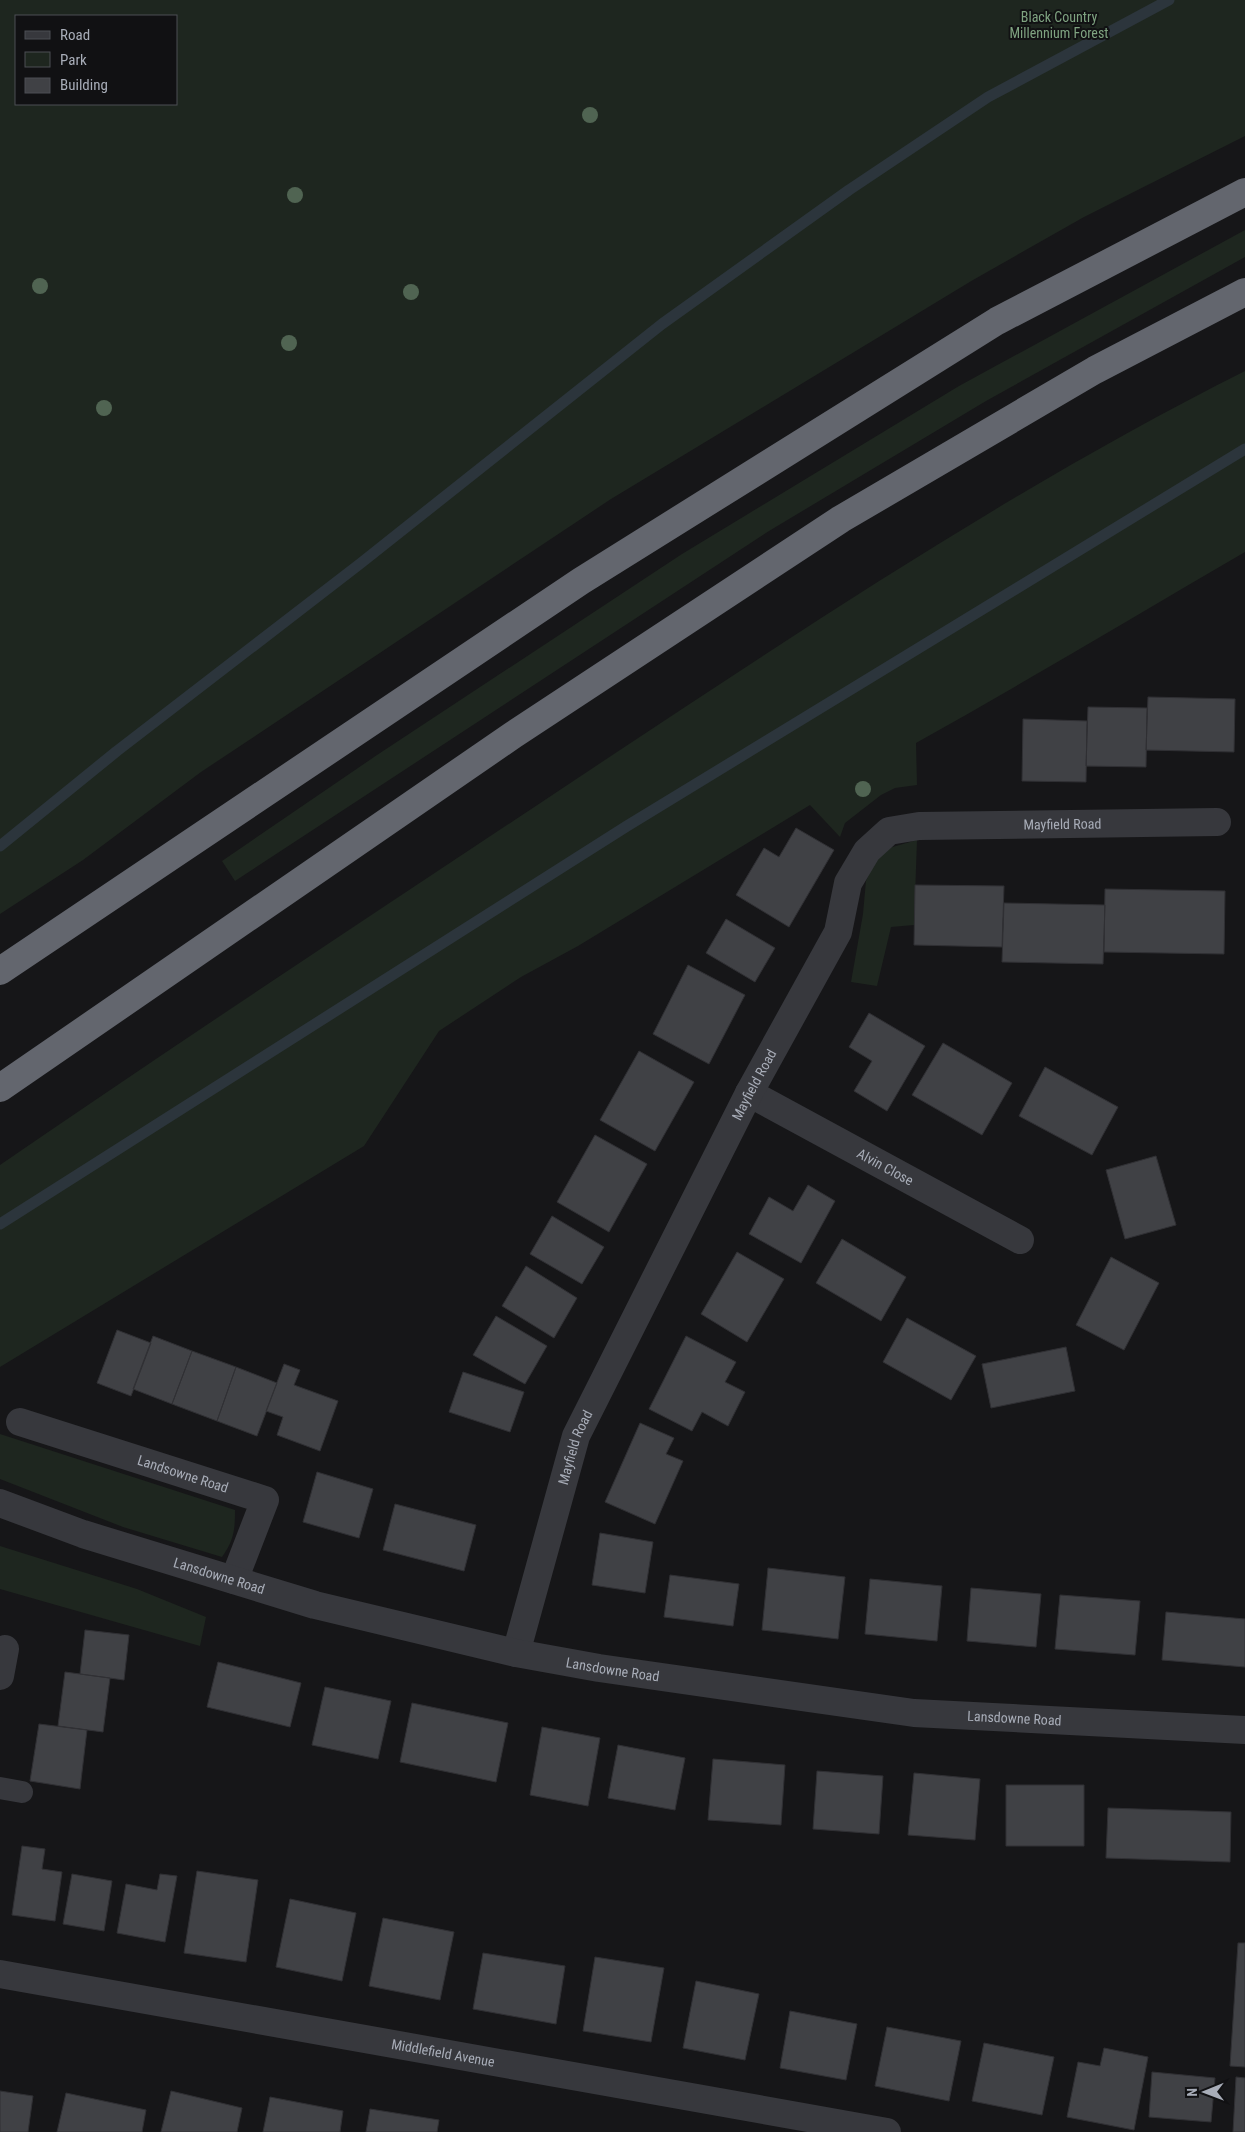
<svg xmlns="http://www.w3.org/2000/svg" width="1245" height="2132" font-family="'Roboto Condensed',sans-serif">
  <rect width="100%" height="100%" fill="#161618"/>
  <!-- green -->
  <path fill="#1e261f" fill-rule="evenodd" d="M 0,0 L 1245,0 L 1245,136 L 1084,217 L 973,280 L 611,499 L 201,772 L 83,860 L 0,914 ZM 16,16 L 176,16 L 176,104 L 16,104 Z
    M 1245,230 L 1245,257 L 986,401 L 769,531 L 235,881 L 222,861 L 377,755 L 682,554 L 959,386 Z
    M 1245,371 L 1245,552 C 1135,616 1027,681 916,743 L 917,785 L 895,788 L 881,795 L 845,823 L 840,837 L 810,805 L 578,946 L 521,977 L 439,1031 L 364,1146 L 0,1367 L 0,1165 C 204,1025 411,889 617,752 C 821,617 1026,481 1245,371 Z
    M 917,840 L 914,925 L 891,927 L 877,986 L 851,982 L 863,914 L 866,881 L 875,861 L 889,848 Z
    M 0,1434 L 235,1510 C 235,1530 234,1540 222,1557 L 123,1527 L 0,1479 Z
    M 0,1546 L 137,1589 L 206,1617 L 200,1646 L 0,1589 Z"/>
  <g fill="none" stroke-linecap="round" stroke-linejoin="round">
    <!-- stream -->
    <path stroke="#2c353c" stroke-width="11" d="M 0,846 L 117,751 L 361,563 L 662,324 L 849,190 L 988,97 L 1169,0
      M 0,1224 L 627,826 L 1245,449"/>
  </g>
  <!-- building -->
  <path fill="#404145" stroke="#303034" d="M 1148,697 L 1235,699 L 1234,752 L 1146,750 Z
    M 1088,707 L 1147,708 L 1146,767 L 1086,766 Z
    M 1023,719 L 1087,721 L 1086,782 L 1022,781 Z
    M 796,828 L 834,850 L 789,927 L 736,895 L 764,848 L 779,857 Z
    M 915,885 L 1004,886 L 1002,947 L 914,945 Z
    M 1105,889 L 1225,891 L 1224,954 L 1104,952 Z
    M 1004,903 L 1105,905 L 1103,964 L 1002,962 Z
    M 726,919 L 775,948 L 755,982 L 706,953 Z
    M 688,965 L 745,995 L 709,1064 L 653,1034 Z
    M 869,1013 L 925,1046 L 887,1111 L 854,1091 L 872,1061 L 849,1047 Z
    M 943,1043 L 1012,1083 L 982,1135 L 912,1095 Z
    M 639,1051 L 694,1082 L 655,1151 L 600,1120 Z
    M 1045,1067 L 1118,1107 L 1092,1155 L 1019,1116 Z
    M 595,1135 L 647,1164 L 609,1232 L 557,1202 Z
    M 1156,1156 L 1176,1225 L 1125,1239 L 1106,1170 Z
    M 808,1185 L 835,1201 L 801,1263 L 749,1234 L 769,1197 L 793,1211 Z
    M 552,1216 L 604,1247 L 582,1284 L 530,1254 Z
    M 842,1239 L 906,1277 L 881,1321 L 816,1283 Z
    M 737,1252 L 784,1279 L 747,1342 L 701,1314 Z
    M 1111,1257 L 1159,1283 L 1124,1350 L 1076,1325 Z
    M 526,1266 L 577,1298 L 554,1338 L 502,1306 Z
    M 496,1316 L 547,1346 L 525,1384 L 473,1355 Z
    M 907,1318 L 976,1356 L 951,1400 L 883,1362 Z
    M 117,1330 L 151,1343 L 131,1396 L 97,1383 Z
    M 153,1336 L 192,1351 L 172,1404 L 133,1389 Z
    M 686,1336 L 736,1362 L 725,1382 L 745,1392 L 728,1426 L 702,1412 L 692,1431 L 649,1409 Z
    M 1066,1347 L 1075,1391 L 991,1408 L 982,1364 Z
    M 192,1351 L 236,1367 L 217,1421 L 172,1404 Z
    M 284,1364 L 300,1370 L 294,1385 L 338,1401 L 320,1451 L 277,1435 L 283,1417 L 266,1411 Z
    M 236,1367 L 277,1383 L 257,1436 L 217,1421 Z
    M 463,1372 L 524,1392 L 510,1432 L 449,1412 Z
    M 640,1423 L 674,1438 L 666,1454 L 683,1461 L 655,1524 L 605,1502 Z
    M 317,1472 L 373,1489 L 359,1538 L 303,1522 Z
    M 395,1504 L 476,1525 L 464,1571 L 383,1550 Z
    M 600,1533 L 653,1542 L 645,1593 L 592,1585 Z
    M 768,1568 L 845,1577 L 838,1639 L 762,1630 Z
    M 670,1575 L 739,1584 L 733,1626 L 664,1617 Z
    M 870,1579 L 942,1586 L 937,1641 L 865,1634 Z
    M 971,1588 L 1041,1594 L 1036,1647 L 967,1641 Z
    M 1060,1595 L 1140,1601 L 1135,1655 L 1055,1649 Z
    M 1166,1612 L 1245,1619 L 1245,1667 L 1162,1660 Z
    M 85,1630 L 129,1635 L 124,1680 L 80,1674 Z
    M 218,1662 L 301,1683 L 290,1727 L 207,1707 Z
    M 65,1672 L 110,1678 L 103,1732 L 58,1726 Z
    M 325,1687 L 391,1701 L 378,1759 L 312,1745 Z
    M 412,1703 L 508,1723 L 496,1782 L 400,1762 Z
    M 39,1724 L 87,1730 L 80,1789 L 30,1781 Z
    M 542,1727 L 600,1738 L 588,1806 L 530,1795 Z
    M 618,1745 L 685,1758 L 675,1810 L 608,1798 Z
    M 713,1759 L 785,1765 L 781,1825 L 708,1820 Z
    M 817,1771 L 883,1776 L 879,1834 L 813,1829 Z
    M 914,1773 L 980,1779 L 975,1840 L 908,1835 Z
    M 1006,1785 L 1084,1785 L 1084,1846 L 1006,1846 Z
    M 1108,1808 L 1231,1812 L 1230,1862 L 1106,1858 Z
    M 22,1846 L 45,1849 L 42,1869 L 62,1872 L 55,1921 L 12,1915 Z
    M 197,1871 L 258,1880 L 246,1962 L 184,1953 Z
    M 72,1874 L 112,1881 L 104,1931 L 63,1924 Z
    M 160,1874 L 177,1876 L 165,1942 L 117,1933 L 126,1884 L 157,1890 Z
    M 290,1899 L 356,1913 L 342,1981 L 276,1967 Z
    M 383,1918 L 454,1932 L 440,2000 L 369,1986 Z
    M 1238,1943 L 1245,1943 L 1245,2067 L 1230,2066 Z
    M 483,1953 L 565,1966 L 556,2024 L 473,2009 Z
    M 595,1957 L 664,1968 L 651,2042 L 583,2031 Z
    M 696,1981 L 759,1994 L 745,2060 L 683,2048 Z
    M 790,2011 L 857,2024 L 846,2080 L 780,2068 Z
    M 887,2027 L 961,2041 L 949,2101 L 875,2086 Z
    M 984,2043 L 1054,2057 L 1042,2115 L 972,2101 Z
    M 1104,2048 L 1148,2057 L 1134,2130 L 1067,2117 L 1078,2062 L 1100,2066 Z
    M 1152,2072 L 1215,2078 L 1211,2122 L 1149,2117 Z
    M 1236,2077 L 1245,2078 L 1245,2132 L 1233,2132 Z
    M 0,2091 L 33,2096 L 28,2132 L 0,2132 Z
    M 171,2091 L 242,2108 L 237,2132 L 161,2132 Z
    M 66,2093 L 146,2110 L 142,2132 L 57,2132 Z
    M 270,2097 L 343,2111 L 340,2132 L 263,2132 Z
    M 370,2109 L 439,2120 L 437,2132 L 366,2132 Z"/>
  <g fill="none" stroke-linecap="round" stroke-linejoin="round">
    <!-- service -->
    <path stroke="#37383d" stroke-width="22" d="M 0,1788 L 22,1792"/>
    <!-- minor -->
    <g stroke="#37383d" stroke-width="28">
      <path id="s1" d="M 749,1093 L 1020,1240"/>
      <path id="s2" d="M 20,1422 L 265,1500 L 234,1580"/>
      <path id="s3" d="M 516,1653 L 576,1436 L 749,1093 L 838,932 L 848,883 L 867,851 L 889,831 L 919,826 L 1217,822"/>
      <path d="M 0,1676 L 5,1649"/>
      <path id="s4" d="M 0,1974 L 887,2132"/>
    </g>
    <!-- tertiary -->
    <path stroke="#37383d" stroke-width="28" id="s5" d="M 0,1503 L 83,1534 L 315,1605 L 516,1653 L 599,1668 L 914,1713 L 1245,1730"/>
    <!-- motorway -->
    <path stroke="#63666e" stroke-width="28" d="M 0,971 L 581,581 L 997,321 L 1245,192
      M 0,1088 L 513,735 L 841,519 L 1095,370 L 1245,292"/>
  </g>
  <!-- trees -->
  <g fill="#506452">
    <circle cx="590" cy="115" r="8"/>
    <circle cx="295" cy="195" r="8"/>
    <circle cx="40" cy="286" r="8"/>
    <circle cx="411" cy="292" r="8"/>
    <circle cx="289" cy="343" r="8"/>
    <circle cx="104" cy="408" r="8"/>
    <circle cx="863" cy="789" r="8"/>
  </g>
  <g text-anchor="middle" stroke-width="4" stroke-linejoin="round" paint-order="stroke">
    <!-- park labels -->
    <g font-size="14" fill="#7fa381" stroke="#111113">
      <text x="1059" y="22">Black Country<tspan x="1059" dy="16">Millennium Forest</tspan></text>
    </g>
    <!-- street labels -->
    <g font-size="14" fill="#a8adb8" stroke="#111113">
      <text dy="5" stroke="none"><textPath href="#s3" startOffset="1084">Mayfield Road</textPath></text>
      <text dy="5" stroke="none"><textPath href="#s3" startOffset="619">Mayfield Road</textPath></text>
      <text dy="5" stroke="none"><textPath href="#s1" startOffset="155">Alvin Close</textPath></text>
      <text dy="5" stroke="none"><textPath href="#s3" startOffset="214">Mayfield Road</textPath></text>
      <text dy="5" stroke="none"><textPath href="#s2" startOffset="171">Landsowne Road</textPath></text>
      <text dy="5" stroke="none"><textPath href="#s5" startOffset="231">Lansdowne Road</textPath></text>
      <text dy="5" stroke="none"><textPath href="#s5" startOffset="636">Lansdowne Road</textPath></text>
      <text dy="5" stroke="none"><textPath href="#s5" startOffset="1041">Lansdowne Road</textPath></text>
      <text dy="5" stroke="none"><textPath href="#s4" startOffset="450">Middlefield Avenue</textPath></text>
    </g>
  </g>
  <!-- legend -->
  <rect x="15" y="15" width="162" height="90" fill="#111113" stroke="#4d4f55"/>
  <rect x="25" y="31" width="25" height="8" fill="#37383d" stroke="#4d4f55"/>
  <text x="60" y="40" font-size="15" fill="#a8adb8">Road</text>
  <rect x="25" y="52" width="25" height="15" fill="#1e261f" stroke="#4d4f55"/>
  <text x="60" y="65" font-size="15" fill="#a8adb8">Park</text>
  <rect x="25" y="78" width="25" height="15" fill="#404145" stroke="#4d4f55"/>
  <text x="60" y="90" font-size="15" fill="#a8adb8">Building</text>
  <!-- north arrow -->
  <g transform="translate(1205 2092) rotate(269)" stroke="#111113" stroke-width="4" paint-order="stroke">
  <path d="M0-4L9 19L0 12L-9 19Z" fill="#a8adb8"/>
  <text y="-8" font-size="14" font-weight="bold" text-anchor="middle" fill="#a8adb8">N</text>
  </g>
</svg>
